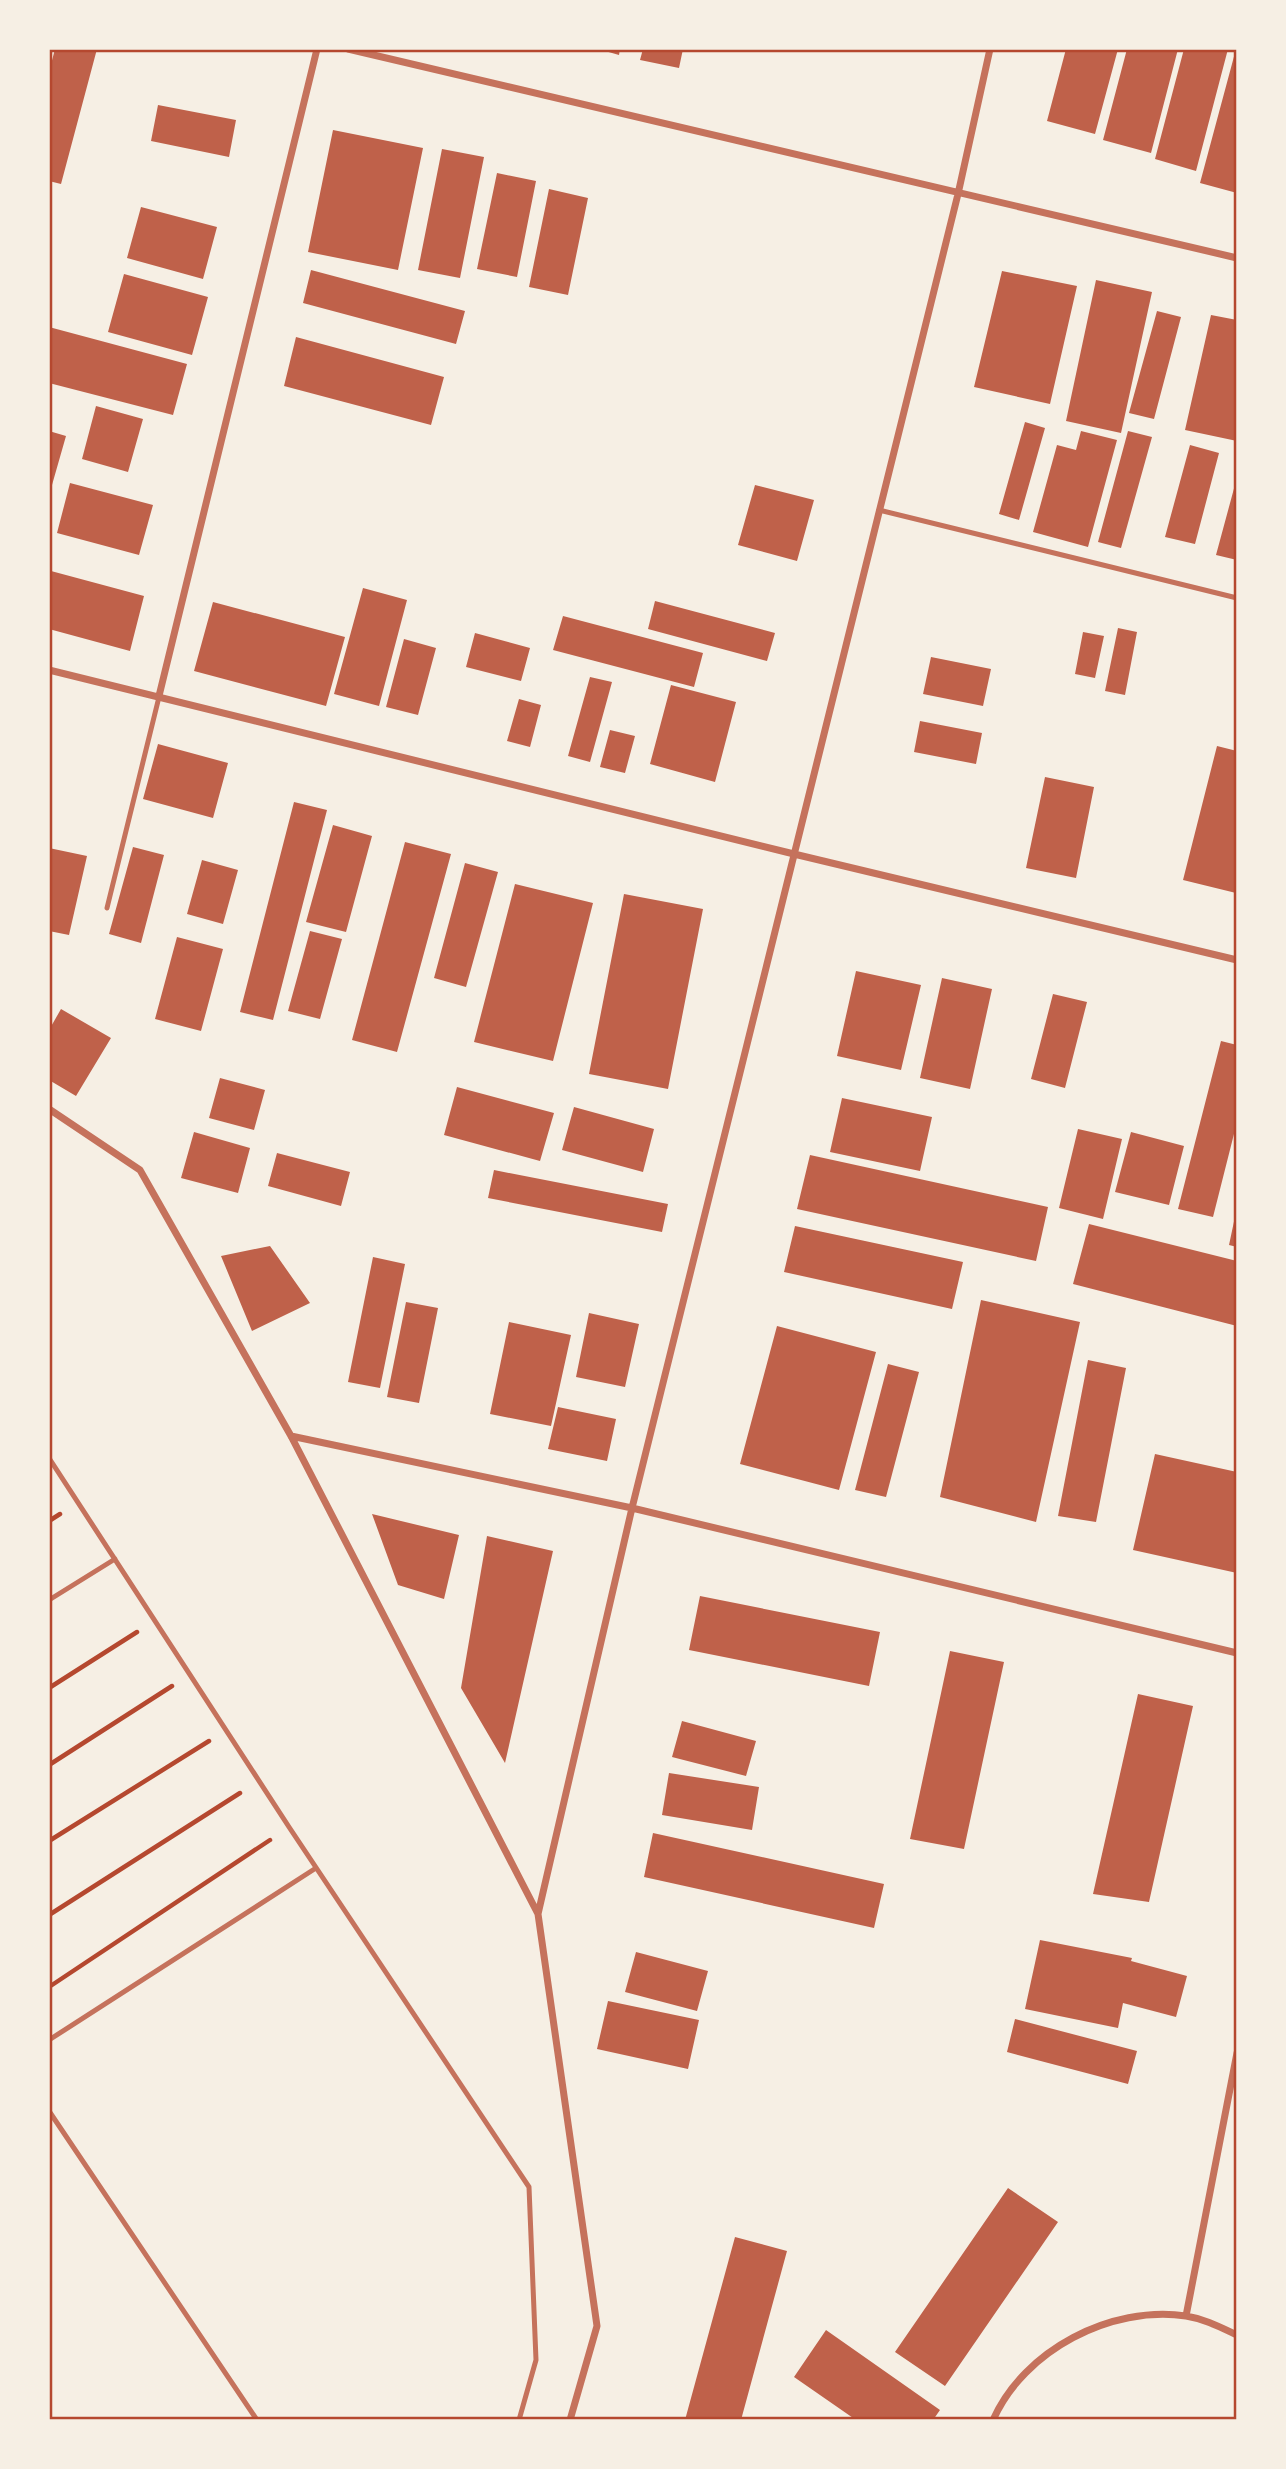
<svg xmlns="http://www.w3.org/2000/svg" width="1286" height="2469" font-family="'Work Sans',sans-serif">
  <rect width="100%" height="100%" fill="#f6efe4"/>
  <!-- building -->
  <path fill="#bf614a" d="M 55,49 L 97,49 L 61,184 L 49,181 L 49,72 Z
    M 598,49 L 620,49 L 619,55 Z
    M 643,49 L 683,49 L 679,68 L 640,60 Z
    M 1066,49 L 1118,49 L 1095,134 L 1047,121 Z
    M 1127,49 L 1178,49 L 1151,153 L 1103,140 Z
    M 1184,49 L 1228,49 L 1196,171 L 1155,159 Z
    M 1236,49 L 1237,49 L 1237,193 L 1200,183 Z
    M 158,105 L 236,120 L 229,157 L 151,141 Z
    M 333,130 L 423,148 L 398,270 L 308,252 Z
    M 442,149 L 484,157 L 460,278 L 418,270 Z
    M 497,173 L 536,181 L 517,277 L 477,269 Z
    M 549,189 L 588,198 L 568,295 L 529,287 Z
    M 141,207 L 217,227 L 203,279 L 127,258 Z
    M 311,270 L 465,311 L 456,344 L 303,303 Z
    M 1002,271 L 1077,286 L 1050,404 L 974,387 Z
    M 124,274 L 208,297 L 192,355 L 108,332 Z
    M 1096,280 L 1152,292 L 1121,433 L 1066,421 Z
    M 1157,311 L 1181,317 L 1154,419 L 1129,413 Z
    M 1211,315 L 1237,320 L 1237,441 L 1185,430 Z
    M 49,327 L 187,364 L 173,415 L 49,383 Z
    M 296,337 L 444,377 L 431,425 L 284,386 Z
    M 96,406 L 143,419 L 128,472 L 82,459 Z
    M 1025,422 L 1045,428 L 1019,520 L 999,514 Z
    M 49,431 L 66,436 L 52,485 L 49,484 Z
    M 1081,431 L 1117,440 L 1088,547 L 1033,532 L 1057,445 L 1076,450 Z
    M 1128,431 L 1152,437 L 1121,548 L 1098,542 Z
    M 1190,445 L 1219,453 L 1195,544 L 1165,537 Z
    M 1236,481 L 1237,481 L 1237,560 L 1216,555 Z
    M 70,483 L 153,505 L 139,555 L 57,533 Z
    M 755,485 L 814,500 L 797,561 L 738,545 Z
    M 51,571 L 144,596 L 130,651 L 49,629 L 49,579 Z
    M 363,588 L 407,600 L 379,706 L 334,694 Z
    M 655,601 L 775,633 L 767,661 L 648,629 Z
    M 213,602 L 345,637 L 326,706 L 194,671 Z
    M 563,616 L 703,653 L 694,687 L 553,650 Z
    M 1118,628 L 1137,632 L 1125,695 L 1105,691 Z
    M 1083,632 L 1104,636 L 1095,678 L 1075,674 Z
    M 475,633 L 530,648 L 521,681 L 466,667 Z
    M 404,639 L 436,648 L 418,715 L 386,707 Z
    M 931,657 L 991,669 L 983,706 L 923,694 Z
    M 590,677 L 612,682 L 590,762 L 568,756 Z
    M 671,685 L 736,702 L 715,782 L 650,764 Z
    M 519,699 L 541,705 L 530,747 L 507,741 Z
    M 920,721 L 982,733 L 976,764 L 914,752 Z
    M 610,730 L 635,736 L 625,773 L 600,767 Z
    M 158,744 L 228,763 L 213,818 L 143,799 Z
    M 1217,746 L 1237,751 L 1236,893 L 1183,880 Z
    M 1045,777 L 1094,787 L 1076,878 L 1026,868 Z
    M 294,802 L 327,810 L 273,1020 L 240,1012 Z
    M 333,825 L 372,836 L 346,932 L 306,922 Z
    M 405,842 L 451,854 L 397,1052 L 352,1040 Z
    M 133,847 L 164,855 L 141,943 L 109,934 Z
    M 49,848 L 87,856 L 69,935 L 49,931 Z
    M 202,860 L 238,870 L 223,924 L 187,914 Z
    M 465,863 L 498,872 L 466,987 L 434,978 Z
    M 515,884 L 593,903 L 553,1061 L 474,1042 Z
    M 624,894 L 703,909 L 668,1089 L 589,1074 Z
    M 310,931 L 342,939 L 320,1019 L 288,1011 Z
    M 177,937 L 223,949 L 201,1031 L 155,1019 Z
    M 856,971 L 921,985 L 901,1070 L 837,1056 Z
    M 942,978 L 992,989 L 970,1089 L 920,1078 Z
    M 1053,994 L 1087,1002 L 1065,1088 L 1031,1079 Z
    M 61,1009 L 111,1038 L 76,1096 L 49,1080 L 49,1030 Z
    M 1221,1041 L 1237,1045 L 1237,1122 L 1213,1217 L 1178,1209 Z
    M 220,1078 L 265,1090 L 254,1130 L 209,1118 Z
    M 457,1087 L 554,1113 L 540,1161 L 444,1135 Z
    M 842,1098 L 932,1117 L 920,1171 L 830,1152 Z
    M 574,1107 L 654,1129 L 643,1172 L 562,1150 Z
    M 1078,1129 L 1122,1139 L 1103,1219 L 1059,1208 Z
    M 194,1132 L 250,1148 L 238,1193 L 181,1178 Z
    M 1131,1132 L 1184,1146 L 1169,1205 L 1115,1192 Z
    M 277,1153 L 350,1172 L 341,1206 L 268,1186 Z
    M 810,1155 L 1048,1207 L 1036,1261 L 797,1209 Z
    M 494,1170 L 668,1204 L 662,1232 L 488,1198 Z
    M 1236,1212 L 1237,1212 L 1237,1247 L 1229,1245 Z
    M 1089,1224 L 1237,1261 L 1237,1326 L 1073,1284 Z
    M 795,1226 L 963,1262 L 952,1309 L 784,1272 Z
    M 270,1246 L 310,1303 L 252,1331 L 221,1256 Z
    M 373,1257 L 405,1264 L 380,1388 L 348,1382 Z
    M 981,1300 L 1080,1322 L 1036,1522 L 940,1497 Z
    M 406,1302 L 438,1308 L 419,1403 L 387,1397 Z
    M 589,1313 L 639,1324 L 625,1387 L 576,1377 Z
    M 509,1322 L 571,1335 L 551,1426 L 490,1414 Z
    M 777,1326 L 876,1352 L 839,1490 L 740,1464 Z
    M 1088,1360 L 1126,1368 L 1096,1522 L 1058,1516 Z
    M 888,1364 L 919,1372 L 886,1497 L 855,1490 Z
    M 558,1407 L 616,1419 L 607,1461 L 548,1449 Z
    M 1155,1454 L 1237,1472 L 1237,1573 L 1133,1550 Z
    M 372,1514 L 459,1535 L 444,1599 L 398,1585 Z
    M 487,1536 L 553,1551 L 505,1763 L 461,1688 Z
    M 700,1596 L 880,1632 L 869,1686 L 689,1650 Z
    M 950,1651 L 1004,1662 L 964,1849 L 910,1839 Z
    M 1138,1694 L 1193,1706 L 1149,1902 L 1093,1894 Z
    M 682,1721 L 756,1741 L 746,1776 L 672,1757 Z
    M 669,1773 L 759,1787 L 752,1830 L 662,1815 Z
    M 653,1833 L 884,1884 L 874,1928 L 644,1877 Z
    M 1040,1940 L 1132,1958 L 1131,1961 L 1187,1976 L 1176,2017 L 1123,2003 L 1118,2028 L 1025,2009 Z
    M 636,1952 L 708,1971 L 697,2011 L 625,1992 Z
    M 608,2001 L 699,2020 L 688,2069 L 597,2049 Z
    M 1015,2019 L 1137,2051 L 1128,2084 L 1007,2052 Z
    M 1008,2188 L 1058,2222 L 945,2386 L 895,2352 Z
    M 735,2237 L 787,2251 L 741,2420 L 685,2420 Z
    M 826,2330 L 940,2410 L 933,2420 L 856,2420 L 794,2377 Z"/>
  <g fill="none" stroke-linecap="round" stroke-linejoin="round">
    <!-- path -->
    <path stroke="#b5482f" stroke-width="4.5" d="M 49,1521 L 60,1514
      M 49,1688 L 137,1632
      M 49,1765 L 172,1686
      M 49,1841 L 209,1741
      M 49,1915 L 240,1793
      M 49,1987 L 270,1840"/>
    <!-- service -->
    <path stroke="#c5725c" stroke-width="5" d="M 879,510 L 1237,598
      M 107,908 L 159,697
      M 49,1458 L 289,1827 L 529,2187 L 536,2360 L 519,2420
      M 49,1600 L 115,1559
      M 49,2040 L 316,1868
      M 49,2111 L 257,2420"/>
    <!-- minor -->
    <path stroke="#c5725c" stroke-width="7" d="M 348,49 L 1237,258
      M 49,670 L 794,854 L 1237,960
      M 159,696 L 317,49
      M 49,1109 L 140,1170 L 291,1436 L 538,1914 L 597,2326 L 570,2420
      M 291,1436 L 632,1508 L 1237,1653
      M 538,1914 L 632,1508 L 958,194 L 990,49
      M 1186,2316 L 1237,2053
      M 993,2420 C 1024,2350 1111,2305 1186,2316 C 1205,2319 1220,2327 1237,2335"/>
  </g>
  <!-- border -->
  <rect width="1286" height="2469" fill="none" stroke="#f6efe4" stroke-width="102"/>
  <rect x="51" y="51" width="1184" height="2367" fill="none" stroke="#b5482f" stroke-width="2.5"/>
</svg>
